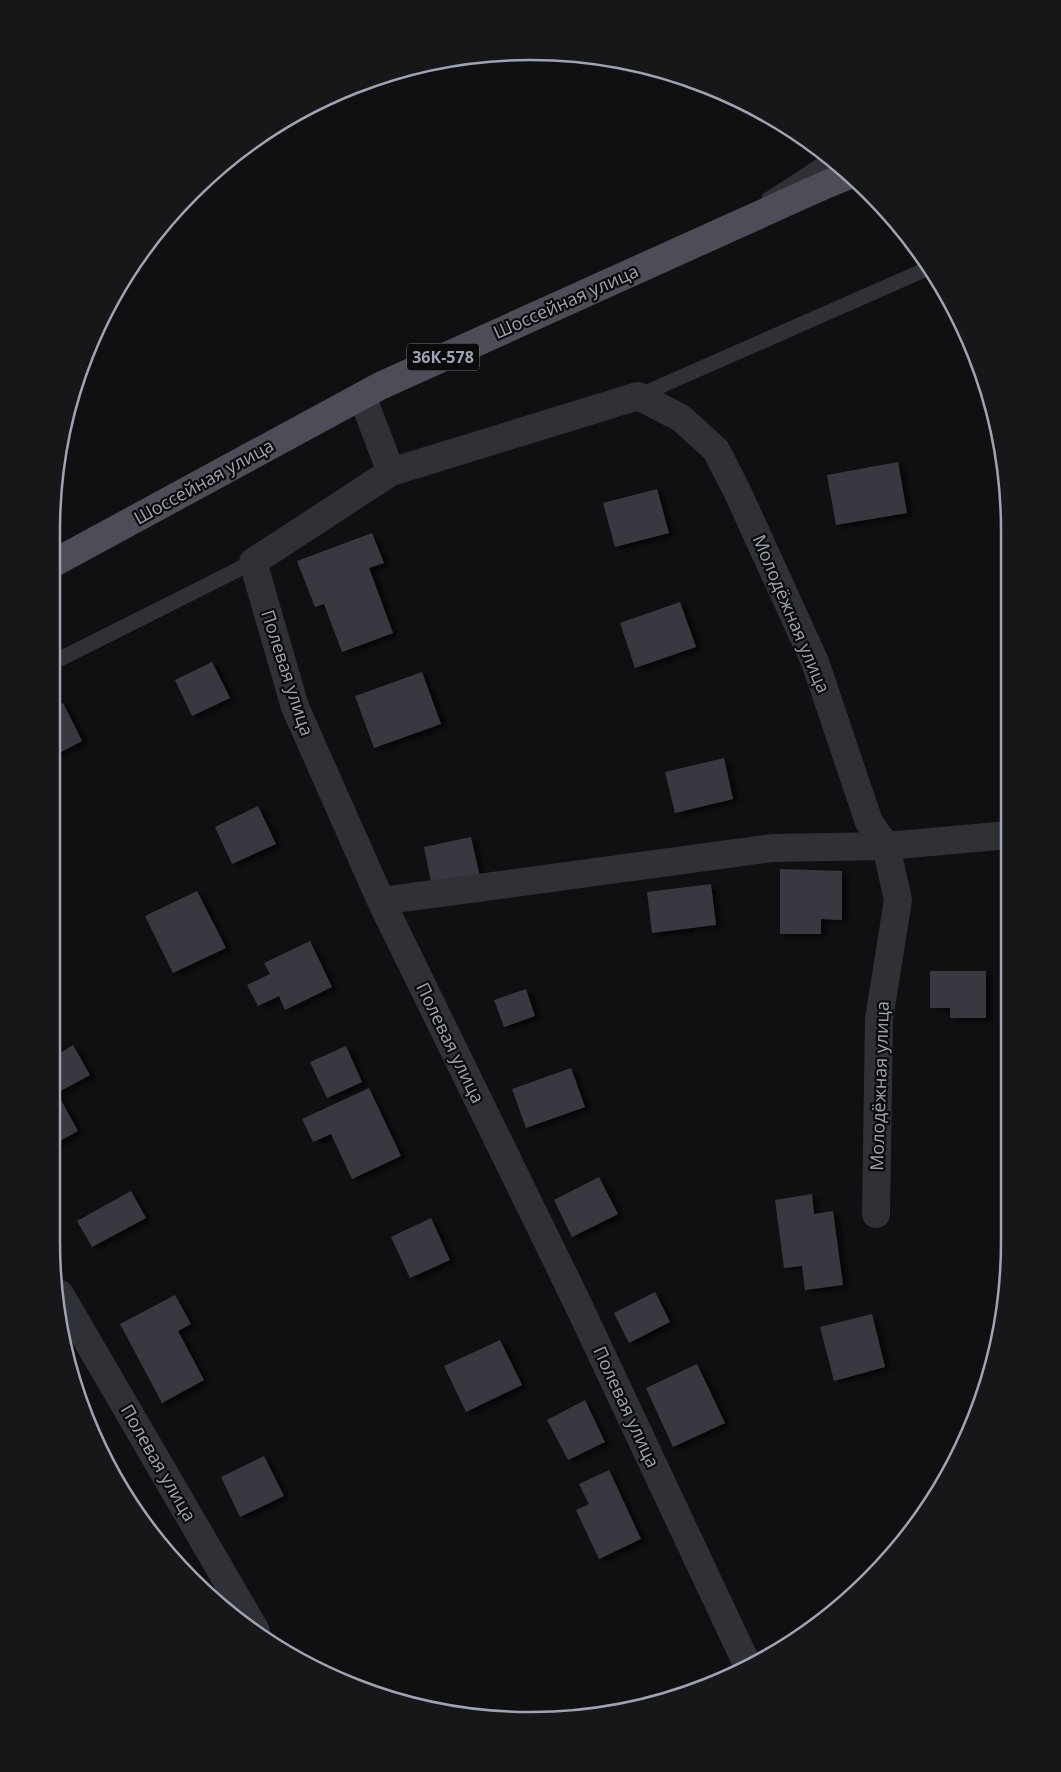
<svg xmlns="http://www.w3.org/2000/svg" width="1061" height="1772" font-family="'Open Sans',sans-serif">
  <defs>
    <filter id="shadow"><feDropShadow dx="5.5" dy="3" stdDeviation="2.5" flood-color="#0009"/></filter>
  </defs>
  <rect width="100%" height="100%" fill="#100f11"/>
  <!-- building -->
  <path fill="#39393f" filter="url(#shadow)" d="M 898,462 L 907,513 L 836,525 L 827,475 Z
    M 657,489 L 669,533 L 615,547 L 603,503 Z
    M 372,533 L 384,563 L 369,568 L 393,633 L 342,652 L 324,604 L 315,607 L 297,561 Z
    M 680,602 L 696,647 L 635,668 L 620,623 Z
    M 212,662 L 230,698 L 192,716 L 175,680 Z
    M 422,672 L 441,724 L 374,748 L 355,696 Z
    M 63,703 L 82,741 L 52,757 L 52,709 Z
    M 724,758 L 733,799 L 675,813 L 665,772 Z
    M 258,806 L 276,844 L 232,864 L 215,827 Z
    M 471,837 L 480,877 L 432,887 L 424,847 Z
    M 780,869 L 842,871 L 842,920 L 821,919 L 821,934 L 780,934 Z
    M 711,884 L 716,925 L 652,933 L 647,892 Z
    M 197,891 L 226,948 L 173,973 L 145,916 Z
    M 310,941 L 332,987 L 285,1010 L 279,996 L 258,1006 L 247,985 L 270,974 L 264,963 Z
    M 930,971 L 986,971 L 986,1018 L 950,1018 L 950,1008 L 930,1008 Z
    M 526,989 L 535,1016 L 504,1027 L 494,1000 Z
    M 73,1045 L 90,1075 L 57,1093 L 78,1131 L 51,1146 L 52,1058 Z
    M 346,1046 L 362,1082 L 327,1098 L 310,1062 Z
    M 571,1068 L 585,1107 L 526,1128 L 512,1089 Z
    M 369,1088 L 401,1156 L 352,1179 L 331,1134 L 313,1142 L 302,1119 Z
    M 599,1177 L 618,1214 L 572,1237 L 554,1200 Z
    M 131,1191 L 146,1218 L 92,1247 L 77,1221 Z
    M 812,1194 L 814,1214 L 833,1211 L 843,1285 L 805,1290 L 802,1266 L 784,1268 L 775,1200 Z
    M 1009,1208 L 1009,1236 L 1008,1237 L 1002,1210 Z
    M 431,1218 L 450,1260 L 410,1278 L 391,1237 Z
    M 655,1292 L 670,1322 L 629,1343 L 614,1313 Z
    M 175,1295 L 191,1324 L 178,1331 L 204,1380 L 162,1403 L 120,1324 Z
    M 872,1314 L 885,1367 L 834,1381 L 820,1327 Z
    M 500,1340 L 522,1385 L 466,1412 L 444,1366 Z
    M 697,1364 L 725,1423 L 673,1447 L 646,1388 Z
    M 585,1400 L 605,1442 L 568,1460 L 547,1420 Z
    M 264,1456 L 284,1496 L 240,1517 L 221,1477 Z
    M 609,1470 L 641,1539 L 599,1559 L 576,1510 L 589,1504 L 579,1484 Z
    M 802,1631 L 803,1632 L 766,1652 L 764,1648 Z"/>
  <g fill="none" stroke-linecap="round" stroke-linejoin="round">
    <!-- lane -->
    <path stroke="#303136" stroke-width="15" d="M 769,199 L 829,160
      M 638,396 L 929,268
      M 52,663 L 253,562"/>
    <!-- street -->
    <path stroke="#303136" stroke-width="28" d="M 362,396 L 391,472
      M 381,901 L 773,848 L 886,846 L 1009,835
      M 60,1294 L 256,1631
      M 746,1662 L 575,1298 L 381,901 L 295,707 L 253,562 L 391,472 L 638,396 L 681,418 L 716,450 L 737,491 L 815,662 L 869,822 L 886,846 L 898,900 L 879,1019 L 876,1214"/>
    <!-- primary -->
    <path stroke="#4c4d56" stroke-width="28" d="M 52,564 L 380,386 L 825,185 L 847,176"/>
  </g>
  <g text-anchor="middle" stroke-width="4.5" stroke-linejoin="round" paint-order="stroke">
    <!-- shield labels -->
    <rect fill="#0b0b0c" stroke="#737682" stroke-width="1" x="407" y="343.5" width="72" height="27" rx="4"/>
    <g font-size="16" font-weight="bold" fill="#9fa4b4">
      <text x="443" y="363">36К-578</text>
    </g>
    <!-- street labels -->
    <g font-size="18" fill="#9fa4b4" stroke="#0b0b0c">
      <text transform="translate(566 302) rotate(-24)" y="6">Шоссейная улица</text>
      <text transform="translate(204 482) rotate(-29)" y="6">Шоссейная улица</text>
      <text transform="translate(791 614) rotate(67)" y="6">Молодёжная улица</text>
      <text transform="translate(287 673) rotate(72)" y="6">Полевая улица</text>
      <text transform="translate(450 1043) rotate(64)" y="6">Полевая улица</text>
      <text transform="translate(880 1086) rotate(-88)" y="6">Молодёжная улица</text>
      <text transform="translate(626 1407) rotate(65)" y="6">Полевая улица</text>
      <text transform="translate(158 1463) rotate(60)" y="6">Полевая улица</text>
    </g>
  </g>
  <!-- crop -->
  <path d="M0 0H1061V1772H0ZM530 60H531A470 470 0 0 1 1001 530V1242A470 470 0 0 1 531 1712H530A470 470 0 0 1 60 1242V530A470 470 0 0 1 530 60Z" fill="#171719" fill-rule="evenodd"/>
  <path fill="none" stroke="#9fa4b4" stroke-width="2.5" d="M530 60H531A470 470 0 0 1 1001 530V1242A470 470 0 0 1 531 1712H530A470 470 0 0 1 60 1242V530A470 470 0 0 1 530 60Z"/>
</svg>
